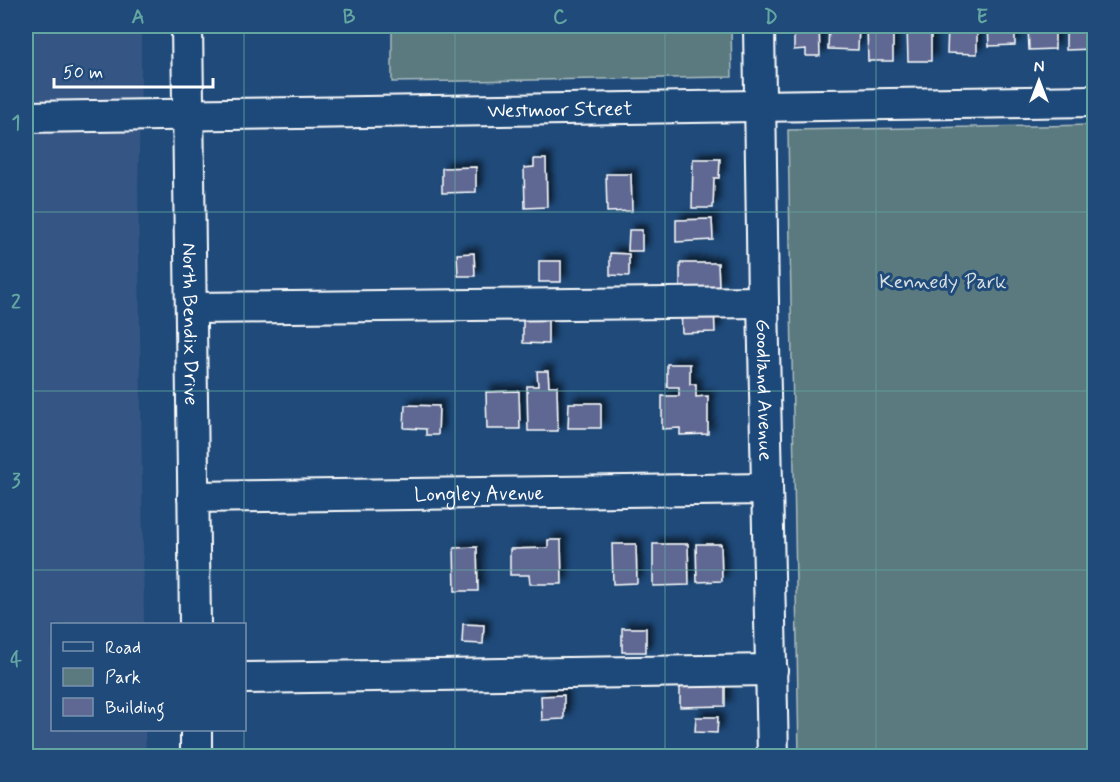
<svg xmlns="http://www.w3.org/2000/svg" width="1120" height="782" font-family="Mynerve,sans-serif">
  <defs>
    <filter id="shadow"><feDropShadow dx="5.5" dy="-5.5" stdDeviation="3" flood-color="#0009"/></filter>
  </defs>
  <rect width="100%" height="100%" fill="#1f4a7a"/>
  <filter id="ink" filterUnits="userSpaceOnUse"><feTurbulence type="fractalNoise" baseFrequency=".0167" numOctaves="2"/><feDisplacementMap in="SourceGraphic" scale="12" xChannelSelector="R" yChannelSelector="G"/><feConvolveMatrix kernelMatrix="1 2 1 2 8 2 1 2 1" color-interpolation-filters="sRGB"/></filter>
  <g filter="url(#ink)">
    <!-- built -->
    <path fill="#365684" d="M 26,26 L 141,26 L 141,79 L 138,186 L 144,624 L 52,624 L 52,730 L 145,730 L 146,756 L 26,756 Z"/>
    <!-- green -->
    <path fill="#5a7a7f" stroke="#acbcbf" stroke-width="1.5" d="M 392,26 L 731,26 L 732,77 L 392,82 Z
      M 1094,125 L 1094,756 L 799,756 L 788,130 Z"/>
    <!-- building -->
    <path fill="#5e6892" stroke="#fff" stroke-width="1.5" filter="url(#shadow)" d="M 794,26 L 819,26 L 820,56 L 806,56 L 806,49 L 794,50 Z
      M 829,26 L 859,26 L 858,50 L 828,49 Z
      M 867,26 L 893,26 L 893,61 L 868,61 Z
      M 907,26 L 931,26 L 931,61 L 908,61 Z
      M 948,26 L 977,26 L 977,54 L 947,53 Z
      M 988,26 L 1015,26 L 1015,45 L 989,46 Z
      M 1028,26 L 1055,26 L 1055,49 L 1029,50 Z
      M 1066,26 L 1094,26 L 1094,49 L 1066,50 Z
      M 534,159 L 546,159 L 547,207 L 525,208 L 524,168 L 534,167 Z
      M 693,159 L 720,159 L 719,178 L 714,178 L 713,208 L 692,208 Z
      M 476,167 L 476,192 L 442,193 L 442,168 Z
      M 606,174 L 631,174 L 632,211 L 607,212 Z
      M 712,219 L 713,240 L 676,242 L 676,220 Z
      M 629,230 L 642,230 L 642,251 L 628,251 Z
      M 474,253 L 475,276 L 458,276 L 457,254 Z
      M 610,253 L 629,254 L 629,276 L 610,275 Z
      M 539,261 L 561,261 L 561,282 L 539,282 Z
      M 680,263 L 718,263 L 719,287 L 680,287 Z
      M 714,308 L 715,332 L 682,333 L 681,309 Z
      M 523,319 L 548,319 L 548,344 L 523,343 Z
      M 667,364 L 690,364 L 690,384 L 696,384 L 696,397 L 708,396 L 708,434 L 680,435 L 680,428 L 662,429 L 662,396 L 679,396 L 679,387 L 667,387 Z
      M 537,371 L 548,371 L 549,386 L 557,386 L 558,431 L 528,431 L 527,386 L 538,386 Z
      M 519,391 L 520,429 L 487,429 L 486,392 Z
      M 569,403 L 601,403 L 601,428 L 568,428 Z
      M 405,405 L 439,406 L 438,435 L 426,435 L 426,429 L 404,428 Z
      M 548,540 L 561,540 L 562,584 L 530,584 L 529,575 L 510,575 L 510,549 L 548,548 Z
      M 612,544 L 636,544 L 637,583 L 613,584 Z
      M 653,544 L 688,544 L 689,585 L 653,586 Z
      M 696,544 L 721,544 L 722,581 L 697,582 Z
      M 477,547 L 478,591 L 455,591 L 454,548 Z
      M 463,624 L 484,625 L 483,644 L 462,643 Z
      M 622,628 L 646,628 L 646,652 L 622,652 Z
      M 725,679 L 725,706 L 680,707 L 680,680 Z
      M 564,695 L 564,719 L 542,720 L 541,696 Z
      M 696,717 L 718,717 L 717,733 L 695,732 Z"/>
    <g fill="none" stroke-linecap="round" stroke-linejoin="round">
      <defs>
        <g id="minor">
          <path id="s1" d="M 187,26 L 195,624"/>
          <path id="s2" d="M 759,26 L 763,302 L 773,756"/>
          <path id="s3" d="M 26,117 L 1094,101"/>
          <path d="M 191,308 L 763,302"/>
          <path id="s4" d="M 193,497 L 767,489"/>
          <path d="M 244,678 L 772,670"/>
          <path d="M 196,730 L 196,756"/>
        </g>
      </defs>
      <!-- minor casing -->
      <use href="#minor" stroke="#fff" stroke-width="34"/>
      <!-- minor -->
      <use href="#minor" stroke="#1f4a7a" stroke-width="30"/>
    </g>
  </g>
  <!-- grid -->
  <path fill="none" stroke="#63a6a1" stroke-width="1.5" stroke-opacity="0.55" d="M 244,26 L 244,624M 455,26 L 455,756M 665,26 L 665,756M 876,26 L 876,756M 26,212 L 1094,212M 26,391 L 1094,391M 26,570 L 1094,570M 244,730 L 244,756"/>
  <g text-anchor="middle" stroke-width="6" stroke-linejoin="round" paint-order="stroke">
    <!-- street labels -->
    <g font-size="20" fill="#fff" stroke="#1f4a7a">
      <text dy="7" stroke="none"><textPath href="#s3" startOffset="534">Westmoor Street</textPath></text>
      <text dy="7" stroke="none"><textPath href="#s1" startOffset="298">North Bendix Drive</textPath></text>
      <text dy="7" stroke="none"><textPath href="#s2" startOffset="364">Goodland Avenue</textPath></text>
      <text dy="7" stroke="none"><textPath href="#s4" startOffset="286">Longley Avenue</textPath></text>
    </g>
    <!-- park labels -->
    <g font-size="20" fill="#d6dedf" stroke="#1f4a7a">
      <text x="943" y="288">Kennedy Park</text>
    </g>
  </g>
  <!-- margin -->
  <rect width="1120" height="782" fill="none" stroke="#1f4a7a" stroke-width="66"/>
  <!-- legend -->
  <rect x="51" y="623" width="195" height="108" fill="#1f4a7a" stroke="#7992af" stroke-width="1.5"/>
  <rect x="63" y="642" width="30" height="9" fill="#1f4a7a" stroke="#7992af" stroke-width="1.5"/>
  <text x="105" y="653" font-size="18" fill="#ffffff">Road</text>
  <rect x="63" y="668" width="30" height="18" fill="#5a7a7f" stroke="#7992af" stroke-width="1.5"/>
  <text x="105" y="683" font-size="18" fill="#ffffff">Park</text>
  <rect x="63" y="698" width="30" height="18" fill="#5e6892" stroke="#7992af" stroke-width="1.5"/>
  <text x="105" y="713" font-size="18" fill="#ffffff">Building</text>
  <!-- north arrow -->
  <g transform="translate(1039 81)" stroke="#1f4a7a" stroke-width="4.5" paint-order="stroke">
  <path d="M0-4.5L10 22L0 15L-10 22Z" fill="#ffffff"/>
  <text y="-9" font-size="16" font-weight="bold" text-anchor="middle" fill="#ffffff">N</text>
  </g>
  <!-- scale -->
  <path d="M54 78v9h159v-9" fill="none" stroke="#ffffff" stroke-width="3"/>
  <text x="63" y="78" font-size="18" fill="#ffffff" stroke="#1f4a7a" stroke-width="4.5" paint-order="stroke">50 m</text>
  <rect x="33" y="33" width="1054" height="716" fill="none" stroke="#63a6a1" stroke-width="2"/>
  <g font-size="20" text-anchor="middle" font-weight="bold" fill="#63a6a1">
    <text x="138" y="23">A</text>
    <text x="349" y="23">B</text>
    <text x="560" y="23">C</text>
    <text x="771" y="23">D</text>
    <text x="982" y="23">E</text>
    <text x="16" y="129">1</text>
    <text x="16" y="308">2</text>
    <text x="16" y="487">3</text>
    <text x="16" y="666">4</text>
  </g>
</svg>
